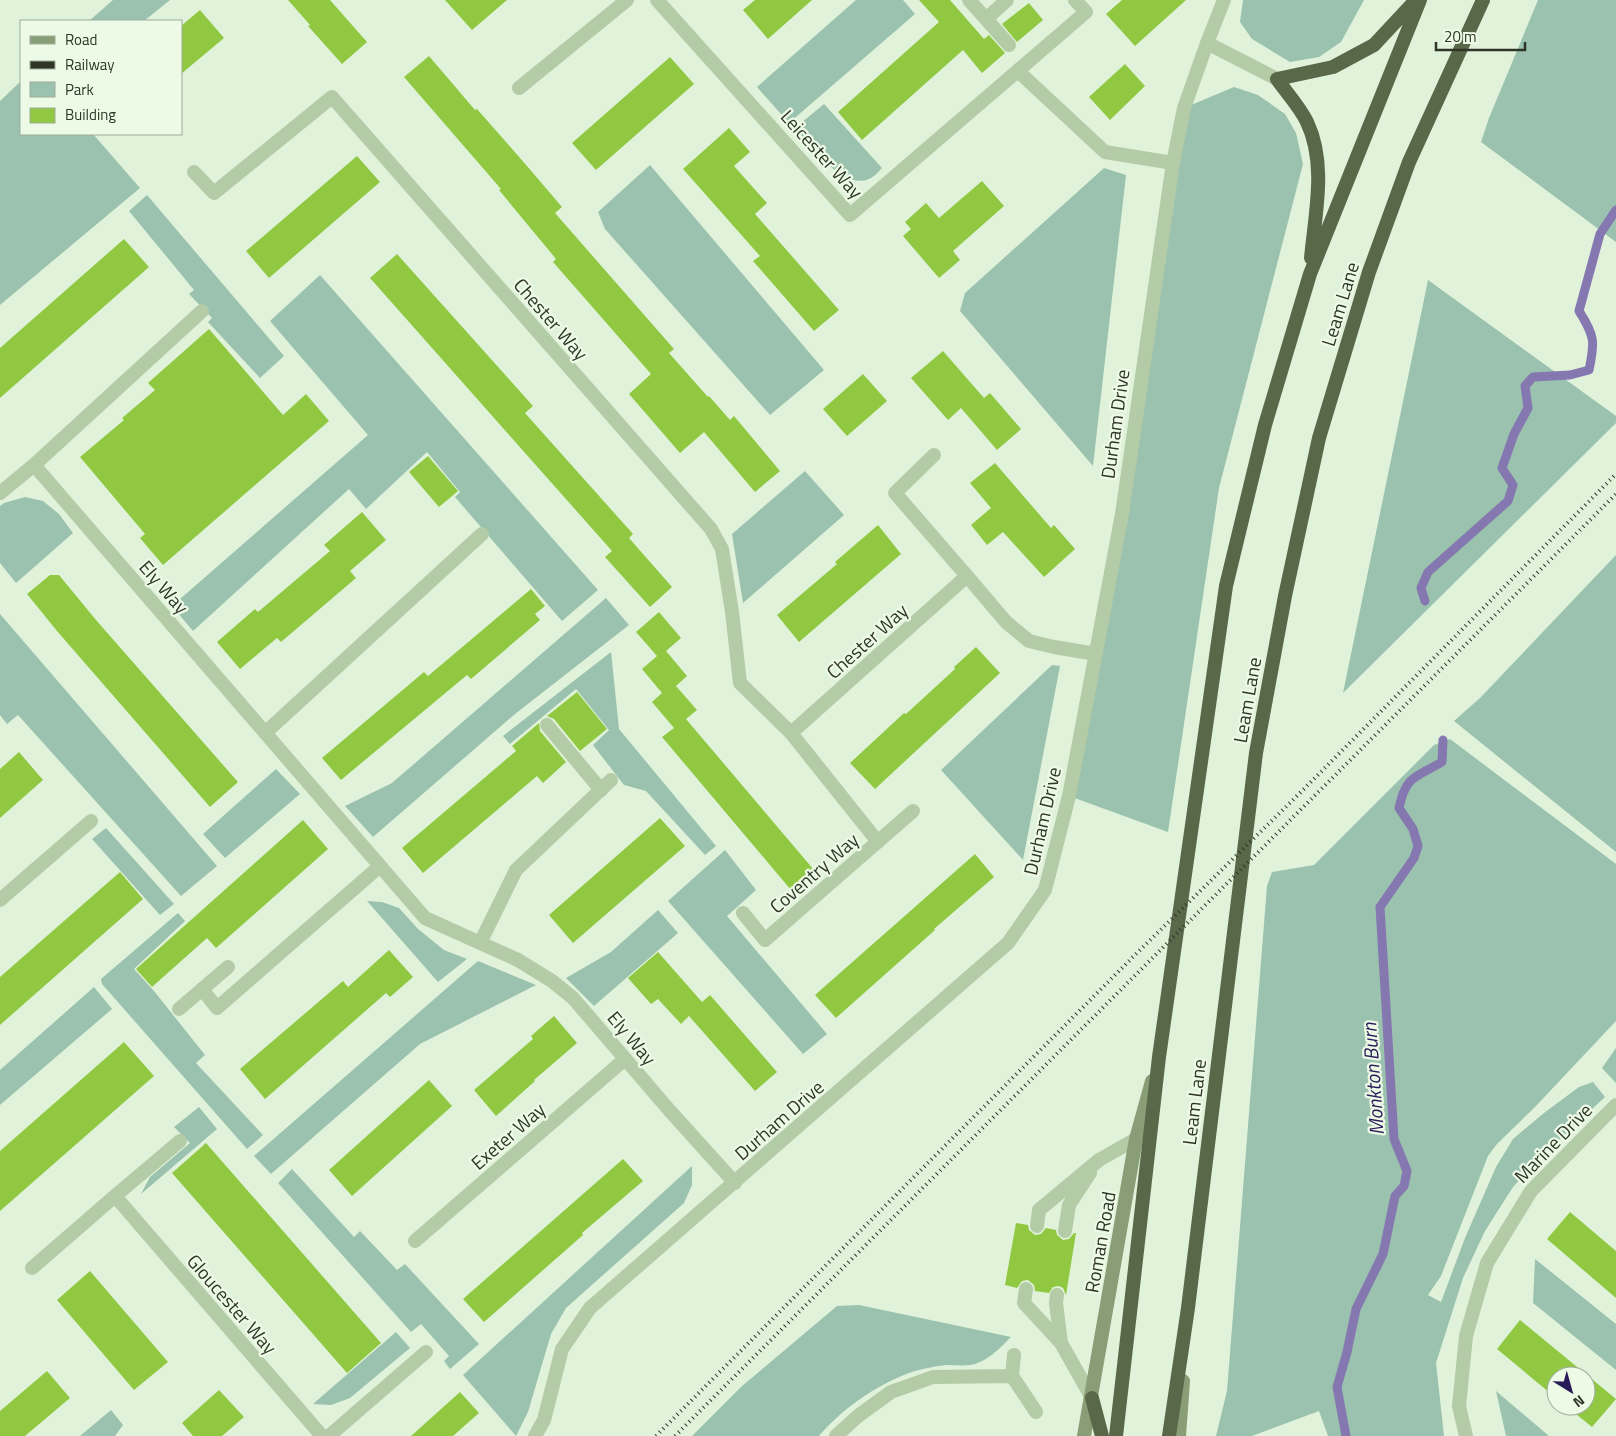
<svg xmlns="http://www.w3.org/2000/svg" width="1616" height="1436" font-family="'Titillium Web',sans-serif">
  <rect width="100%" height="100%" fill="#e1f2da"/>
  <!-- green -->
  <path fill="#9ac2ae" d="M 113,0 L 170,0 L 144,21 L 89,21 Z
    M 856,0 L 903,0 L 915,14 L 789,123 L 757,87 Z
    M 1243,0 L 1364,0 L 1341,42 L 1319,57 L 1290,62 L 1252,39 L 1240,22 Z
    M 1538,0 L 1616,0 L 1616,242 L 1481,142 L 1489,118 Z
    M 21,81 L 21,134 L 93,134 L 140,188 L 0,305 L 0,101 Z
    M 1234,87 L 1258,95 L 1285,114 L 1296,133 L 1303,164 L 1219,488 L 1168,832 L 1069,796 L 1184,108 Z
    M 824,104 L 882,168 C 879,171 875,176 871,178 C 844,193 811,145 795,128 Z
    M 650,165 L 824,370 L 770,415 L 605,229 L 598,212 Z
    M 1104,168 L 1126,175 L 1093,466 L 960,311 L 965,293 Z
    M 147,195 L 284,356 L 260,378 L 208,322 L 212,318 L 189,294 L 194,290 L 129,211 Z
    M 320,275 L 598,590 L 562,621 L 455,497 L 460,492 L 427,452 L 366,509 L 349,489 L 193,631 L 172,606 L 368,435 L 270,321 Z
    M 1428,280 L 1616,416 L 1616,423 L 1343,693 Z
    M 805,471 L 844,515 L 743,603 L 732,534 Z
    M 25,497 L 43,501 L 59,514 L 73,533 L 16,583 L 0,563 L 0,506 L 4,503 Z
    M 1616,555 L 1616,852 L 1454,721 L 1480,698 Z
    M 606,598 L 629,625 L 515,714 L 373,837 L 345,806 L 392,783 Z
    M 0,614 L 217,866 L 181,896 L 18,715 L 7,724 L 0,715 Z
    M 611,652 L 619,729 L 716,846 L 705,855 L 646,791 L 624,785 L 593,745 L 609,730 L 576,689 L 510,744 L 503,736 Z
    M 1052,665 L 1060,666 L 1023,860 L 941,770 Z
    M 1450,739 L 1616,864 L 1616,1021 L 1535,1107 L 1497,1144 L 1488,1156 L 1441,1276 L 1428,1295 L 1441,1302 L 1465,1238 L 1496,1167 L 1513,1139 L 1544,1113 L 1579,1087 L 1593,1082 L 1605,1097 L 1541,1157 L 1513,1187 L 1485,1231 L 1463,1278 L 1436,1363 L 1444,1436 L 1328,1436 L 1319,1411 L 1252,1436 L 1216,1436 L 1227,1391 L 1267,886 L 1272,872 L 1314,865 L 1434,745 Z
    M 276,769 L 300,794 L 225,858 L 203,834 Z
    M 106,828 L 174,904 L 160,915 L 92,839 Z
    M 725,850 L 756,890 L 727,916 L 827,1034 L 803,1054 L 668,901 Z
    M 367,901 L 382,902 L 399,908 L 418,929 L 444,950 L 467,959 L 438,982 Z
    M 658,910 L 678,933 L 594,1006 L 566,978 L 611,952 Z
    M 178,913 L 185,921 L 134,969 L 154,991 L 205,1055 L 196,1063 L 263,1135 L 247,1149 L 102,984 L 101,979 Z
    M 478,961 L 536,985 L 420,1044 L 271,1174 L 254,1156 Z
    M 94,987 L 112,1009 L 0,1105 L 0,1070 Z
    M 1616,1048 L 1616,1083 L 1602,1068 Z
    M 199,1107 L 217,1129 L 141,1194 L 150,1177 L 190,1143 L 174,1127 Z
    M 692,1166 L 692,1185 L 684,1203 L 566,1308 L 551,1334 L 528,1412 L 516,1436 L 463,1375 Z
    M 292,1169 L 354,1237 L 360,1231 L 397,1270 L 405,1264 L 479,1344 L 450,1369 L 444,1361 L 449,1356 L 421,1324 L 411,1332 L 278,1183 Z
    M 1535,1259 L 1616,1324 L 1616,1370 L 1533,1303 Z
    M 859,1305 L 1011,1337 C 1000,1348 986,1363 970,1365 C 963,1366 955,1365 947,1365 C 936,1366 920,1369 909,1373 C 875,1386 843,1408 819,1436 L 692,1436 L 741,1387 L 837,1306 Z
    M 396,1332 L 410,1348 L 350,1398 L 331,1405 L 313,1404 Z
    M 1496,1391 L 1549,1436 L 1506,1436 Z
    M 111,1410 L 123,1425 L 115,1436 L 80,1436 Z"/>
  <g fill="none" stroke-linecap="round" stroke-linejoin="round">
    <!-- stream -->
    <path stroke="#8578b0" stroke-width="9" d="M 1425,601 L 1421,588 L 1428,572 L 1508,501 L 1513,485 L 1502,468 L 1514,434 L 1528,408 L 1525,386 L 1533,377 L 1570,375 L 1589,370 C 1595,342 1595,336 1579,311 L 1600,234 L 1616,210
      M 1346,1436 L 1337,1387 L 1347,1352 L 1356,1309 L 1383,1254 L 1395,1196 L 1404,1186 L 1407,1171 L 1394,1139 L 1380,907 L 1414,858 L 1418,846 L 1413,829 L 1399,808 C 1406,775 1415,778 1442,762 L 1443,740"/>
  </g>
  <!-- building -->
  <path fill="#90c941" d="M 288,0 L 330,0 L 367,42 L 342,64 L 308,26 L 310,25 Z
    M 445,0 L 507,0 L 472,30 Z
    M 755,0 L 812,0 L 768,39 L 743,10 Z
    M 919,0 L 950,0 L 984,39 L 989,35 L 1005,53 L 982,73 L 963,50 L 862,140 L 838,112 L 939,22 Z
    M 1122,0 L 1186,0 L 1135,46 L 1106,14 Z
    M 1029,3 L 1043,20 L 1017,42 L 1002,24 Z
    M 200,10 L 224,38 L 181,74 L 181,26 Z
    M 429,56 L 475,110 L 477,109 L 527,166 L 562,207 L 555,213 L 674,349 L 669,353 L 708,397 L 709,396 L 730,420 L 734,416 L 780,471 L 755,492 L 704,432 L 680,453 L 629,394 L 651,374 L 553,262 L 556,259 L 499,190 L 501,189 L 404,77 Z
    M 670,57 L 694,84 L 596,170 L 572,143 Z
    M 1125,64 L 1145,86 L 1110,120 L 1089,97 Z
    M 729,128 L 750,152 L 734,166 L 767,203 L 755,214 L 839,310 L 814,331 L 753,261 L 760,256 L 683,169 Z
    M 357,156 L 380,182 L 269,278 L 246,251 Z
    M 982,181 L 1004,206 L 953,251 L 960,260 L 939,278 L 903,236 L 911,229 L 905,222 L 926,203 L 939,218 Z
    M 124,239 L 149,267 L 0,398 L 0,348 Z
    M 397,254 L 533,406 L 525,413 L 633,534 L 629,538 L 672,587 L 650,607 L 605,557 L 612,551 L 370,278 Z
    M 209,329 L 283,415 L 306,394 L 329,421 L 163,565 L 140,538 L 145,534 L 80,457 L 124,420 L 122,418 L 155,390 L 148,383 Z
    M 943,351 L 984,398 L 990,393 L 1021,429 L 997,450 L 961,408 L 948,420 L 911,378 Z
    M 863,374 L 887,401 L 847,436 L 823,409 Z
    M 428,456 L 458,491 L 439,507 L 409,472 Z
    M 995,463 L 1051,528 L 1054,525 L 1075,549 L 1044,577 L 1003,532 L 987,545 L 971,525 L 991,508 L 970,483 Z
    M 362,512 L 386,540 L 350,571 L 356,578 L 281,642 L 277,638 L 240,669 L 217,642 L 255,609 L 258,612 L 330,551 L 324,545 Z
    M 878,525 L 901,554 L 799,642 L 777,615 L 837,564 L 835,562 Z
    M 50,575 L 59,575 L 96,620 L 238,782 L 210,807 L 57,631 L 27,594 Z
    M 531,589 L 545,606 L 535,614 L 540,620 L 471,679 L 467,675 L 341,780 L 322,758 L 424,672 L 428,676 Z
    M 659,612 L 681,638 L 666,651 L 687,676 L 676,686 L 697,710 L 686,719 L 814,870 L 791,890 L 662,737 L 674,728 L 652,702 L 662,693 L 642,669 L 657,656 L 636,632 Z
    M 976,647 L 1000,673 L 875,789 L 850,763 L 904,713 L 906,714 L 955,669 L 954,667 Z
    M 577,692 L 607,729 L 580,751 L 554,719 L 547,716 Z
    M 539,723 L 540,731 L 566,762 L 543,783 L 537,776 L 423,873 L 402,848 L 516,751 L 512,746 Z
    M 19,752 L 43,780 L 0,818 L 0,769 Z
    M 660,818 L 685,846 L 573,943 L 549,915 Z
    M 303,820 L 328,849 L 216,948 L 207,938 L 152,987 L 136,969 Z
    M 975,854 L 994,877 L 934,929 L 935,930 L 836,1018 L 815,995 Z
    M 120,872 L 143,899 L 0,1025 L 0,977 Z
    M 389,950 L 413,977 L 390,997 L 386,993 L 265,1099 L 240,1069 L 343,981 L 348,987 Z
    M 658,952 L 702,1002 L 710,995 L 777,1072 L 755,1091 L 689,1016 L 681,1024 L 658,999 L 651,1004 L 628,978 Z
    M 554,1016 L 577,1043 L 534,1080 L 535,1081 L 496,1116 L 474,1090 L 533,1039 L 531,1036 Z
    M 124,1042 L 154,1076 L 0,1211 L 0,1151 Z
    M 429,1080 L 452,1106 L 352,1196 L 329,1170 Z
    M 206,1143 L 381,1343 L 347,1373 L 172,1173 Z
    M 623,1159 L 643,1181 L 582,1233 L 583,1235 L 484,1322 L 463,1299 Z
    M 1570,1212 L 1616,1251 L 1616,1298 L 1547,1239 Z
    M 1016,1223 L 1028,1225 L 1029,1230 L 1035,1235 L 1041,1234 L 1046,1228 L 1056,1230 L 1057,1235 L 1063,1240 L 1069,1239 L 1074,1233 L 1076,1233 L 1066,1295 L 1063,1288 L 1059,1286 L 1053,1287 L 1049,1293 L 1035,1291 L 1034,1285 L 1028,1280 L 1022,1281 L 1017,1288 L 1005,1285 Z
    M 90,1271 L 168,1362 L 134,1390 L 57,1300 Z
    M 1520,1320 L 1616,1399 L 1592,1427 L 1566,1406 L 1586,1406 L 1586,1376 L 1556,1376 L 1556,1398 L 1497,1349 Z
    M 47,1371 L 70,1398 L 25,1436 L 0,1436 L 0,1411 Z
    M 219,1390 L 244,1417 L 222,1436 L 193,1436 L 182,1423 Z
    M 460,1392 L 479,1413 L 453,1436 L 411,1436 Z"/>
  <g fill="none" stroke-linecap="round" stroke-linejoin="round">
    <!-- service -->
    <path stroke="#b3cba6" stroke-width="14" d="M 969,0 L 986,19 L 1007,0
      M 986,19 L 1009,45
      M 547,725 L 601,790
      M 179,1009 L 228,967
      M 1037,1226 L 1039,1210 L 1099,1160 L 1136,1139
      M 1065,1231 L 1069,1205 L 1090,1173
      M 1026,1289 L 1024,1303 L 1061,1343 L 1092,1398
      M 1057,1295 L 1056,1303 L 1061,1343"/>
    <!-- minor -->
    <path stroke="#b3cba6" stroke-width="14" d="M 657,0 L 850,215 L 1086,12 L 1075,0
      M 1207,43 L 1277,79
      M 1018,71 L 1105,152 L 1173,163
      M 519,88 L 627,0
      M 194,172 L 214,193 L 332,97 L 711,529 L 722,549 L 732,612 L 740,683 L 791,733 L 967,576 L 1006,622 L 1029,641 L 1054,647 L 1096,654
      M 202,311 L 34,465 L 425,918 L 518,960 L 552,981 L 573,998 L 670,1111 L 735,1183
      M 934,455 L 895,493 L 967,576
      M 0,493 L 34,465
      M 265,733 L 482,534
      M 791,733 L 878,842
      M 0,900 L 91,821
      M 743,913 L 765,940 L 913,811
      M 480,943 L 516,870 L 611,780
      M 202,989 L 217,1008 L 380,866
      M 115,1196 L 180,1141
      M 415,1241 L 625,1059
      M 32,1268 L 115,1196 L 322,1436
      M 1014,1355 L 1012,1376 L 1036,1412
      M 329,1436 L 426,1352
      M 535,1436 L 544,1420 L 562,1349 L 590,1308 L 1008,943 L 1045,890 L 1069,796 L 1122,514 L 1173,163 L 1184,108 L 1207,43 L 1224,0
      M 836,1436 L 858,1416 L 891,1392 L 933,1377 L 1012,1376
      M 1466,1436 L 1459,1406 L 1466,1336 L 1487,1263 L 1531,1191 L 1616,1105"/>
    <!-- secondary -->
    <path stroke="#899e77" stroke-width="14" d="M 1084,1436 L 1136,1139 L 1152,1081
      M 1179,1436 L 1183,1381"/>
    <!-- trunk -->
    <path stroke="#5a684a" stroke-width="14" d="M 1311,258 C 1315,214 1327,164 1307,122 C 1300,107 1286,92 1277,79 L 1333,67 L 1374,45 L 1416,0
      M 1092,1398 L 1102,1436
      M 1116,1436 L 1159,1057 L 1226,586 L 1265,425 L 1310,274 L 1420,0
      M 1169,1436 L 1188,1308 L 1256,753 L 1285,596 L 1319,438 L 1369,272 L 1409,162 L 1483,0"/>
    <!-- rail -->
    <path stroke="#2f3627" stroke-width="4" stroke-dasharray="1 4" stroke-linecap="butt" d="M 656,1436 L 1133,957 L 1305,788 L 1616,474
      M 675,1436 L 1616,494"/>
  </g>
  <g text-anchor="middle" stroke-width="4.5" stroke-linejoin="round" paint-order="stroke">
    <!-- street labels -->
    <g font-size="19" fill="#2f3627" stroke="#ecfae6">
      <text transform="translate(822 154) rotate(48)" y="7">Leicester Way</text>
      <text transform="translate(1340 304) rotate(-73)" y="7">Leam Lane</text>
      <text transform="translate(551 319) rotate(49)" y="7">Chester Way</text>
      <text transform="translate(1115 424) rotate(-82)" y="7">Durham Drive</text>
      <text transform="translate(164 587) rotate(49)" y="7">Ely Way</text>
      <text transform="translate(867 641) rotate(-42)" y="7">Chester Way</text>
      <text transform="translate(1247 700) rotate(-80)" y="7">Leam Lane</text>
      <text transform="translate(1042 821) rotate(-77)" y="7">Durham Drive</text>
      <text transform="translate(814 873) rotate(-41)" y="7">Coventry Way</text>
      <text transform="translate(632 1038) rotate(50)" y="7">Ely Way</text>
      <text transform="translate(1194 1102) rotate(-83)" y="7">Leam Lane</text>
      <text transform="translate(779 1120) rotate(-41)" y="7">Durham Drive</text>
      <text transform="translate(508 1136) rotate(-41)" y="7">Exeter Way</text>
      <text transform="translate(1553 1143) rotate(-46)" y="7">Marine Drive</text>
      <text transform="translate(1100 1242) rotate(-80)" y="7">Roman Road</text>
      <text transform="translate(232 1304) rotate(49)" y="7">Gloucester Way</text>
    </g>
    <!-- water labels -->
    <g font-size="20" font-style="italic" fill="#2a1b59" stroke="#ecfae6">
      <text transform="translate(1373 1079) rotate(-94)" y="7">Monkton Burn</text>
    </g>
  </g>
  <!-- legend -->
  <rect x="20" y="20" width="162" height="115" fill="#ecfae6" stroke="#a0ac9a"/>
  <rect x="30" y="36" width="25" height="8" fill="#899e77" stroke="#a0ac9a"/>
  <text x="65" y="45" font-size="15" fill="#2f3627">Road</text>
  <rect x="30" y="61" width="25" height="8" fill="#2f3627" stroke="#a0ac9a"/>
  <text x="65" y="70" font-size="15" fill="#2f3627">Railway</text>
  <rect x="30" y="82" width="25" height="15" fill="#9ac2ae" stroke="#a0ac9a"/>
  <text x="65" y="95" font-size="15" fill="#2f3627">Park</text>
  <rect x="30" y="108" width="25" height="15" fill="#90c941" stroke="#a0ac9a"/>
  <text x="65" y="120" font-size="15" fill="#2f3627">Building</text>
  <!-- north arrow -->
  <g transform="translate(1571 1391) rotate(143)"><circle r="24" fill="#ecfae6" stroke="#a0ac9a"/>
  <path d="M0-4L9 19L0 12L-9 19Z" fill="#2a1b59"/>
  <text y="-8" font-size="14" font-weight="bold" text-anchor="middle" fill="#2f3627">N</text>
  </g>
  <!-- scale -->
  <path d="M1436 42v8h89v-8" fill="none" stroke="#2f3627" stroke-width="2.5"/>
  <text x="1444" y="42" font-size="15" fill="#2f3627" stroke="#ecfae6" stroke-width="4" paint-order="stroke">20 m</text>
</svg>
